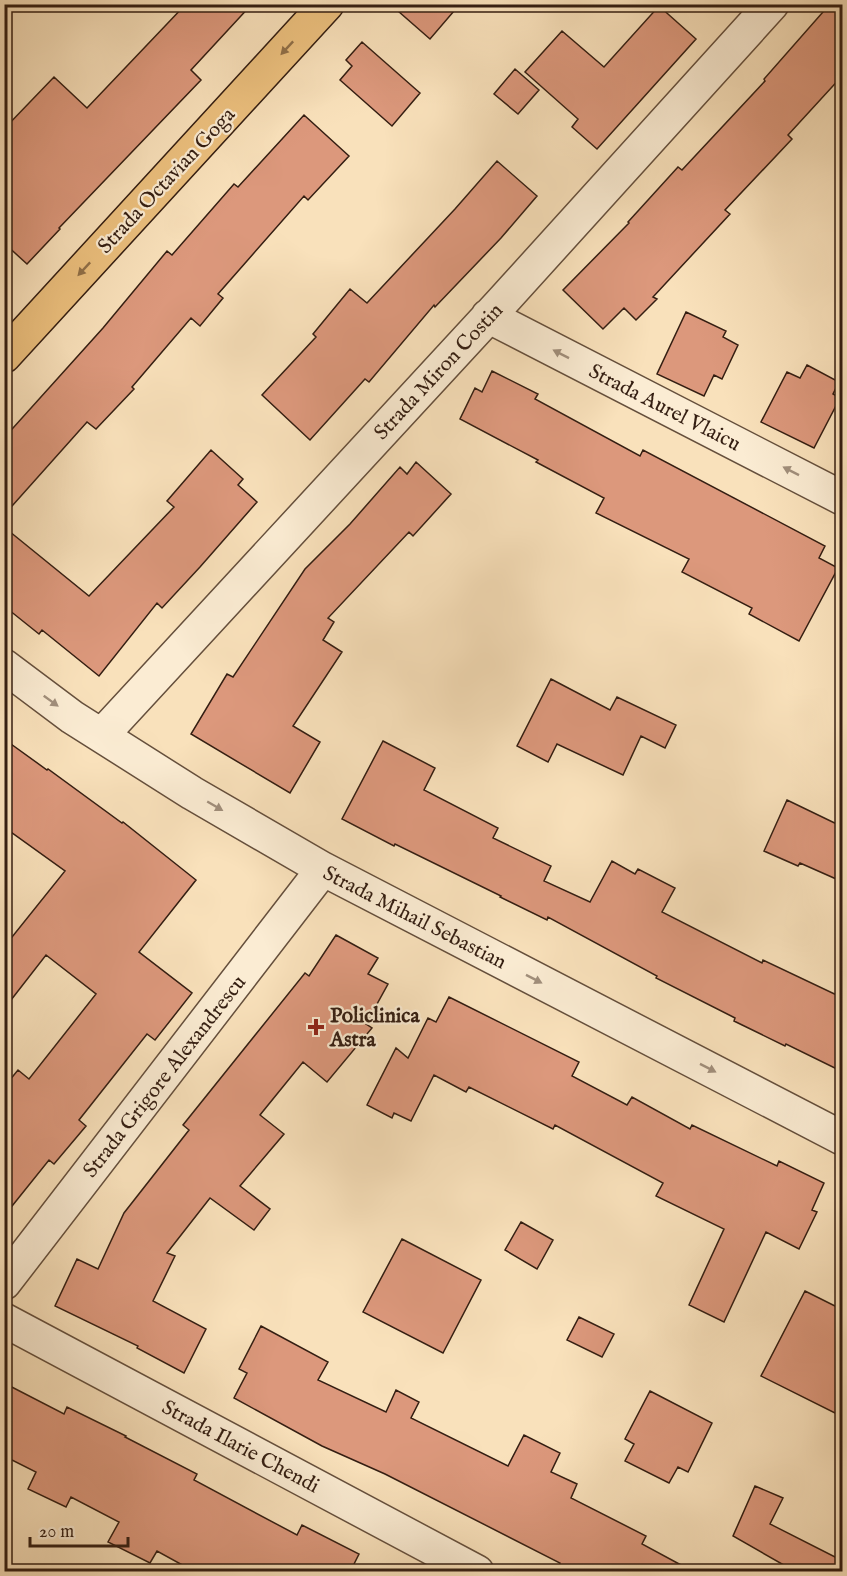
<svg xmlns="http://www.w3.org/2000/svg" width="847" height="1576" font-family="'IM FELL English',serif">
  <rect width="100%" height="100%" fill="#f9e1bb"/>
  <filter id="stains"><feTurbulence type="fractalNoise" baseFrequency=".00333" numOctaves="4"/><feColorMatrix values="0 0 0 0 .2 0 0 0 0 .09 0 0 0 0 .02 0 0 0 .5 -.17"/></filter>
  <radialGradient id="worn" r=".72"><stop offset=".6" stop-color="#630" stop-opacity="0"/><stop offset="1" stop-color="#630" stop-opacity=".3"/></radialGradient>
  <!-- building -->
  <path fill="#dc987c" stroke="#341e12" stroke-width="1.5" d="M 186,4 L 252,4 L 191,70 L 201,80 L 59,228 L 60,229 L 27,264 L 4,243 L 4,129 L 54,77 L 87,108 Z
    M 390,4 L 460,4 L 430,39 Z
    M 830,4 L 843,4 L 843,75 L 788,135 L 792,139 L 725,210 L 730,214 L 653,297 L 657,299 L 636,320 L 624,308 L 603,329 L 563,290 L 629,223 L 628,222 L 678,167 L 682,170 L 765,81 L 764,79 Z
    M 659,6 L 696,39 L 597,149 L 572,127 L 578,119 L 525,72 L 562,31 L 604,67 Z
    M 362,42 L 420,93 L 392,126 L 340,80 L 352,66 L 346,60 Z
    M 515,69 L 539,90 L 518,114 L 494,94 Z
    M 304,115 L 349,156 L 308,200 L 304,196 L 218,294 L 223,298 L 200,326 L 191,318 L 132,387 L 134,389 L 96,429 L 87,422 L 4,515 L 4,438 L 103,328 L 167,251 L 172,255 L 234,184 L 238,187 Z
    M 497,161 L 537,196 L 501,238 L 435,307 L 434,305 L 369,382 L 365,379 L 310,440 L 262,395 L 316,337 L 313,334 L 350,289 L 367,303 L 455,209 Z
    M 686,312 L 726,331 L 723,337 L 738,345 L 722,379 L 714,375 L 704,396 L 657,374 Z
    M 807,365 L 839,382 L 833,394 L 840,398 L 814,448 L 761,422 L 787,372 L 800,378 Z
    M 492,371 L 538,394 L 535,399 L 640,456 L 643,450 L 825,546 L 819,558 L 838,568 L 799,641 L 749,614 L 752,608 L 682,572 L 689,559 L 596,513 L 604,498 L 536,462 L 538,460 L 460,419 L 475,388 L 482,392 Z
    M 211,450 L 243,479 L 238,485 L 257,502 L 200,567 L 162,608 L 157,603 L 99,676 L 42,630 L 39,634 L 4,606 L 4,527 L 89,596 L 174,507 L 167,501 Z
    M 416,462 L 451,494 L 413,536 L 409,532 L 328,618 L 334,622 L 323,640 L 342,652 L 293,726 L 320,742 L 290,793 L 191,734 L 227,674 L 233,677 L 305,569 L 350,524 L 400,467 L 407,474 Z
    M 551,679 L 610,710 L 617,697 L 676,725 L 665,748 L 641,736 L 623,775 L 557,744 L 548,762 L 517,746 Z
    M 4,739 L 47,770 L 48,769 L 122,823 L 123,822 L 196,880 L 139,952 L 192,993 L 155,1040 L 147,1034 L 79,1120 L 86,1126 L 54,1164 L 49,1160 L 4,1216 L 4,1087 L 18,1070 L 29,1079 L 96,994 L 46,955 L 4,1009 L 4,947 L 65,871 L 4,827 Z
    M 383,741 L 435,768 L 424,790 L 498,828 L 493,838 L 551,866 L 544,881 L 590,902 L 612,861 L 635,874 L 638,869 L 675,888 L 662,912 L 762,963 L 763,960 L 843,998 L 843,1072 L 786,1044 L 785,1046 L 734,1021 L 735,1018 L 656,978 L 657,976 L 548,917 L 547,920 L 500,897 L 501,896 L 395,844 L 394,846 L 342,819 Z
    M 787,800 L 843,827 L 843,882 L 800,863 L 798,866 L 764,851 Z
    M 336,935 L 378,958 L 368,974 L 388,984 L 366,1024 L 372,1028 L 327,1082 L 303,1062 L 260,1115 L 284,1134 L 240,1186 L 270,1209 L 254,1230 L 210,1198 L 167,1253 L 175,1256 L 153,1301 L 206,1329 L 184,1373 L 137,1348 L 138,1346 L 55,1306 L 77,1259 L 98,1269 L 124,1213 L 189,1130 L 183,1125 L 305,973 L 309,976 Z
    M 449,997 L 579,1062 L 572,1076 L 627,1105 L 632,1097 L 690,1129 L 692,1125 L 777,1166 L 779,1161 L 824,1183 L 812,1210 L 817,1212 L 799,1249 L 766,1232 L 724,1322 L 689,1305 L 724,1229 L 656,1196 L 663,1183 L 555,1125 L 553,1129 L 469,1087 L 466,1092 L 434,1075 L 411,1121 L 394,1113 L 392,1118 L 367,1105 L 396,1048 L 408,1058 L 428,1018 L 436,1022 Z
    M 521,1222 L 553,1240 L 537,1269 L 505,1250 Z
    M 402,1239 L 481,1280 L 443,1353 L 363,1312 Z
    M 805,1291 L 843,1310 L 843,1417 L 761,1376 Z
    M 579,1317 L 614,1334 L 602,1357 L 567,1340 Z
    M 261,1326 L 328,1362 L 318,1380 L 386,1412 L 396,1390 L 419,1402 L 411,1418 L 508,1466 L 524,1435 L 560,1453 L 551,1472 L 577,1484 L 571,1498 L 646,1536 L 642,1544 L 694,1572 L 556,1572 L 560,1563 L 385,1474 L 322,1446 L 234,1398 L 247,1373 L 239,1369 Z
    M 4,1383 L 64,1414 L 67,1407 L 126,1436 L 125,1437 L 197,1474 L 194,1480 L 297,1535 L 302,1525 L 359,1554 L 350,1572 L 195,1572 L 157,1551 L 150,1563 L 108,1542 L 119,1522 L 71,1497 L 66,1507 L 28,1489 L 36,1472 L 4,1456 Z
    M 650,1391 L 712,1423 L 688,1472 L 678,1467 L 669,1483 L 625,1461 L 634,1444 L 625,1439 Z
    M 755,1486 L 783,1498 L 770,1524 L 843,1561 L 843,1572 L 796,1572 L 733,1536 Z"/>
  <g fill="none" stroke-linecap="round" stroke-linejoin="round">
    <defs>
      <path id="minor" d="M 488,316 L 842,498
        M 4,666 L 72,717 L 192,793 L 323,869 L 842,1138
        M 102,735 L 501,303 L 772,4
        M 4,1283 L 323,869
        M 4,1320 L 477,1572"/>
      <path id="major" d="M 4,356 L 327,4"/>
    </defs>
    <!-- minor casing -->
    <use href="#minor" stroke="#654f3c" stroke-width="36"/>
    <!-- major casing -->
    <use href="#major" stroke="#341e12" stroke-width="36"/>
    <!-- minor -->
    <use href="#minor" stroke="#fbecd3" stroke-width="33"/>
    <!-- major -->
    <use href="#major" stroke="#ecc07e" stroke-width="33"/>
  </g>
  <!-- one-way arrows -->
  <defs><path id="oneway-solid" d="M-6-.8H1V-3.2L6.5 0L1 3.2V.8H-6Z" transform="scale(1.5)"/></defs>
  <g fill="#906f48">
    <use href="#oneway-solid" transform="translate(287 48) rotate(133)"/>
    <use href="#oneway-solid" transform="translate(84 269) rotate(133)"/>
  </g>
  <g fill="#a18f7c">
    <use href="#oneway-solid" transform="translate(561 354) rotate(-153)"/>
    <use href="#oneway-solid" transform="translate(791 471) rotate(-153)"/>
    <use href="#oneway-solid" transform="translate(51 701) rotate(36)"/>
    <use href="#oneway-solid" transform="translate(215 806) rotate(30)"/>
    <use href="#oneway-solid" transform="translate(534 979) rotate(27)"/>
    <use href="#oneway-solid" transform="translate(708 1068) rotate(27)"/>
  </g>
  <!-- markers -->
  <path fill="#8f2418" stroke="#fbecd3" stroke-width="2" d="M313 1018h6v6h6v6h-6v6h-6v-6h-6v-6h6z"/>
  <g text-anchor="middle" stroke-width="4.5" stroke-linejoin="round" paint-order="stroke">
    <!-- street labels -->
    <g font-size="21" fill="#341e12" stroke="#fbecd3">
      <text transform="translate(166 180) rotate(-47)" y="7">Strada Octavian Goga</text>
      <text transform="translate(438 371) rotate(-47)" y="7">Strada Miron Costin</text>
      <text transform="translate(665 407) rotate(27)" y="7">Strada Aurel Vlaicu</text>
      <text transform="translate(415 917) rotate(27)" y="7">Strada Mihail Sebastian</text>
      <text transform="translate(164 1076) rotate(-52)" y="7">Strada Grigore Alexandrescu</text>
      <text transform="translate(241 1446) rotate(28)" y="7">Strada Ilarie Chendi</text>
    </g>
    <!-- poi labels -->
    <g font-size="21" font-weight="bold" fill="#341e12" stroke="#fbecd3" text-anchor="start">
      <text x="330" y="1022">Policlinica<tspan x="330" dy="24">Astra</tspan></text>
    </g>
  </g>
  <!-- margin -->
  <rect width="847" height="1576" fill="none" stroke="#f9e1bb" stroke-width="24"/>
  <rect x="6" y="6" width="835" height="1564" fill="none" stroke="#341e12" stroke-width="3"/>
  <rect x="12" y="12" width="823" height="1552" fill="none" stroke="#341e12" stroke-width="1.5"/>
  <!-- scale -->
  <path d="M30 1537v9h98v-9" fill="none" stroke="#341e12" stroke-width="3"/>
  <text x="39" y="1537" font-size="18" fill="#341e12" stroke="#fbecd3" stroke-width="4.5" paint-order="stroke">20 m</text>
  <rect width="100%" height="100%" filter="url(#stains)"/>
  <rect width="100%" height="100%" fill="url(#worn)"/>
</svg>
